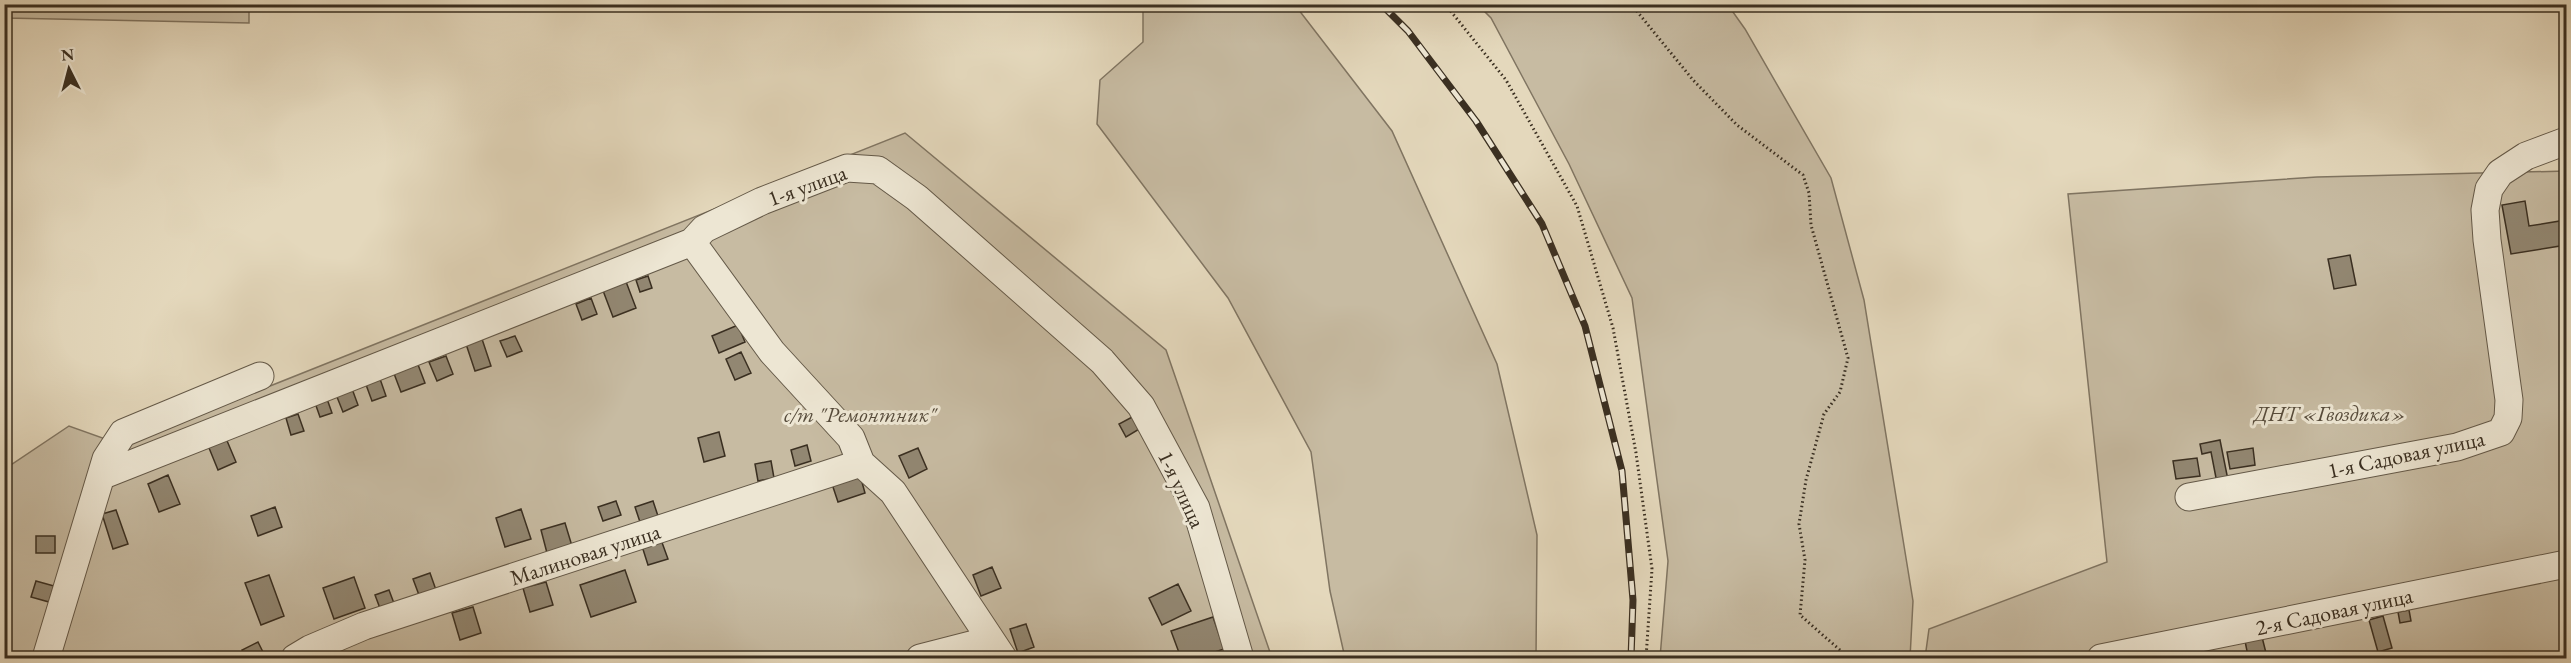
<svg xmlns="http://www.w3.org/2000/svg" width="2571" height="663" font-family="'EB Garamond',serif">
  <rect width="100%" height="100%" fill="#e4d8bc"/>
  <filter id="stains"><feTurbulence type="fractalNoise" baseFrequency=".00333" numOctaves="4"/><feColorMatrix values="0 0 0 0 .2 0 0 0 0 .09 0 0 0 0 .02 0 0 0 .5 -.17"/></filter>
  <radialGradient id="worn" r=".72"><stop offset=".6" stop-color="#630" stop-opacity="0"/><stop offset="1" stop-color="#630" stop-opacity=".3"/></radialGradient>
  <!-- green -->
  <path fill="#c7bba2" stroke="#807562" stroke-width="1.5" d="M 5,4 L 249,5 L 249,23 L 5,18 Z
    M 1143,5 L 1295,5 L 1392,131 L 1497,364 L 1537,535 L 1536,658 L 1345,658 L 1330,591 L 1311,452 L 1228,298 L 1097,124 L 1100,80 L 1143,42 Z
    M 1478,5 L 1728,5 L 1745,29 L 1831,178 L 1864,300 L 1913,601 L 1910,658 L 1660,658 L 1668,561 L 1632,298 L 1569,164 L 1491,18 Z
    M 905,133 L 1166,350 L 1272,658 L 5,658 L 5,469 L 69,426 L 122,445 Z
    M 2566,171 L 2566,658 L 1925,658 L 1929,629 L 2107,562 L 2068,194 L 2317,177 Z"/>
  <!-- building -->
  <path fill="#928772" stroke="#3a2f21" stroke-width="1.5" d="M 2525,201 L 2529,226 L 2566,220 L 2566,245 L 2511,254 L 2502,205 Z
    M 2350,255 L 2356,285 L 2334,289 L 2328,259 Z
    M 648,276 L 652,288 L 640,292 L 636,280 Z
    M 625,279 L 636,308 L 613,317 L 602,288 Z
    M 591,298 L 597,314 L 582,320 L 576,304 Z
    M 738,325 L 745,342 L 719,353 L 712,336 Z
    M 481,336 L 491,366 L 475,371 L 465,341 Z
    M 515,336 L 522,351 L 507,357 L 500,341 Z
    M 741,352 L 751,373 L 735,380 L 726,359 Z
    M 446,356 L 453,374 L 437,381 L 429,362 Z
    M 417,362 L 425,383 L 401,392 L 393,371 Z
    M 379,376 L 386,396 L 372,401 L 365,382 Z
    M 351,386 L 358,405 L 343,412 L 335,392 Z
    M 326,396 L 332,413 L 320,417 L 314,400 Z
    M 298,414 L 304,431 L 291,435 L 286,418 Z
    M 1134,416 L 1141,428 L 1126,437 L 1119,424 Z
    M 719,432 L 725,456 L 704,462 L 698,438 Z
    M 225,436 L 236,462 L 218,470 L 207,443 Z
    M 2220,440 L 2228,480 L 2217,483 L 2211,452 L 2202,454 L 2200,444 Z
    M 807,445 L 811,461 L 795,466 L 791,450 Z
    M 918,448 L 927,469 L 909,478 L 899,456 Z
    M 2253,448 L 2255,465 L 2230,469 L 2227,452 Z
    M 2197,458 L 2200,476 L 2176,479 L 2173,461 Z
    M 771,461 L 774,478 L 758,481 L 755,464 Z
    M 168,475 L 180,504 L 159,512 L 148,484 Z
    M 860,475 L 865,493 L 838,502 L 832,484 Z
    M 616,501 L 621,515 L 603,521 L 598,507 Z
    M 653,501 L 658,516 L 640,522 L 635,507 Z
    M 275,507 L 282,527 L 258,536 L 251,516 Z
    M 521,509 L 531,539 L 505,547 L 496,518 Z
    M 116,510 L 128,544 L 113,549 L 102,514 Z
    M 565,523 L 572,546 L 547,553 L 541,530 Z
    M 36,536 L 55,536 L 55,553 L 36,553 Z
    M 660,537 L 668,559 L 648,565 L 641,543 Z
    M 992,567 L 1001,588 L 981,596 L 973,575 Z
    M 625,570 L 636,602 L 591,617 L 580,585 Z
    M 430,573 L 436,590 L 419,595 L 413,579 Z
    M 269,575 L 284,616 L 261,625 L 245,583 Z
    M 354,577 L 365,608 L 334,619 L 323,588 Z
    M 36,581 L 54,586 L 49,602 L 31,597 Z
    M 546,582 L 553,605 L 530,612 L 523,588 Z
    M 1178,584 L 1191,611 L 1162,625 L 1149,598 Z
    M 389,590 L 395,606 L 381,611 L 375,595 Z
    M 473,607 L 481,633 L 460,640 L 452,613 Z
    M 2409,610 L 2411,621 L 2400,623 L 2398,612 Z
    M 2383,616 L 2392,648 L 2378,652 L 2369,620 Z
    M 1213,617 L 1224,649 L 1197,658 L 1181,658 L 1171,631 Z
    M 1026,624 L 1034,647 L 1018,653 L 1010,629 Z
    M 2262,637 L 2266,653 L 2248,656 L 2245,641 Z
    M 258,642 L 266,658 L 246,658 L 242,650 Z"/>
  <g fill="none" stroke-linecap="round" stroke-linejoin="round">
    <defs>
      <path id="minor" d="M 692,242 L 772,352 L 851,438 L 861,463 L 893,492 L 1003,658
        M 101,476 L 692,242 L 704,229 L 762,201 L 847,168 L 878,170 L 917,198 L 1102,361 L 1141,406 L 1196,508 L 1240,658
        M 2189,497 L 2457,447 L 2501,432 L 2508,418 L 2509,400 L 2487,240 L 2485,210 L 2489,189 L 2500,173 L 2526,156 L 2566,141
        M 46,658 L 106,459 L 123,433 L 260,376
        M 295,658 L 310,649 L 364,626 L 861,463
        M 920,658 L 990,640
        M 2101,658 L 2566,564"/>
    </defs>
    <!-- minor casing -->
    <use href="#minor" stroke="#645948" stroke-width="29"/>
    <!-- path -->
    <path stroke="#3a2f21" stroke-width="3" stroke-dasharray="1.5 3" stroke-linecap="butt" d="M 1445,4 L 1506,80 L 1577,206 L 1613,328 L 1636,453 L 1652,569 L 1646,658
      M 1631,4 L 1693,80 L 1737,125 L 1803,175 L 1809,193 L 1811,225 L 1848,358 L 1840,392 L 1824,414 L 1806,480 L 1799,524 L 1805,560 L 1800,615 L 1849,658"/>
    <!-- minor -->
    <use href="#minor" stroke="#ede6d3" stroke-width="27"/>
    <defs>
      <path id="rail" d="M 1381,4 L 1408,31 L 1476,121 L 1542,224 L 1585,326 L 1622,471 L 1633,600 L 1631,658"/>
    </defs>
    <!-- rail casing -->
    <use href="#rail" stroke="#3a2f21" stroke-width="7"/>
    <!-- rail -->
    <use href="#rail" stroke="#ede6d3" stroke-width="4.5" stroke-dasharray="14" stroke-linecap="butt"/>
  </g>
  <g text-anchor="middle" stroke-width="6" stroke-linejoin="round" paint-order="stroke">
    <!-- street labels -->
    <g font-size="22" fill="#3a2f21" stroke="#ede6d3">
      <text transform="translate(807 185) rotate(-20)" y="8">1-я улица</text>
      <text transform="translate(2406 454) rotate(-12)" y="8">1-я Садовая улица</text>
      <text transform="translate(1182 489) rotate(65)" y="8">1-я улица</text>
      <text transform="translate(585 554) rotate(-18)" y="8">Малиновая улица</text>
      <text transform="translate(2334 611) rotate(-12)" y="8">2-я Садовая улица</text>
    </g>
    <!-- park labels -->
    <g font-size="22" font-style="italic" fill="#564b3b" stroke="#ede6d3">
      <text x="2330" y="421">ДНТ «Гвоздика»</text>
      <text x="860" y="422">с/т "Ремонтник"</text>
    </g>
  </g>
  <!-- margin -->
  <rect width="2571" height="663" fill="none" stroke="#e4d8bc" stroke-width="24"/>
  <rect x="6" y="6" width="2559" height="651" fill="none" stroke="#3a2f21" stroke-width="3"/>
  <rect x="12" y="12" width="2547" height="639" fill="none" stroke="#3a2f21" stroke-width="1.5"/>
  <!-- north arrow -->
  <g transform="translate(69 69) rotate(354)" stroke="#ede6d3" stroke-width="4.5" paint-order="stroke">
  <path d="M0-4.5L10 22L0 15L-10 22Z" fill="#3a2f21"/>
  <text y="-9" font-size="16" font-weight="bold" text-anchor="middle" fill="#3a2f21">N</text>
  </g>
  <rect width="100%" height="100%" filter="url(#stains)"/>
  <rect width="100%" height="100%" fill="url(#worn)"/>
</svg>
